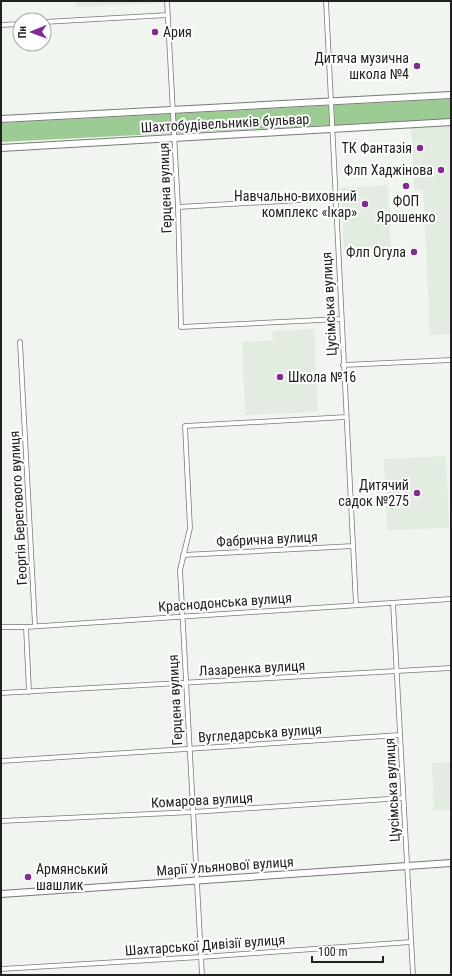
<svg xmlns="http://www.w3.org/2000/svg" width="452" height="976" font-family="'Roboto Condensed',sans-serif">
  <rect width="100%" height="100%" fill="#f0f5ef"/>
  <!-- built -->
  <path fill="#e2ece0" d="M 76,1 L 160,1 L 160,3 L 76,7 Z
    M 451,124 L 451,334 L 430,335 L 423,190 L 414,190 L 411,126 Z
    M 388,185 L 391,249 L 344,252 L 341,188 Z
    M 314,329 L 318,412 L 245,415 L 242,342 L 273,341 L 272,331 Z
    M 446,456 L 449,528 L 387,530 L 384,459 Z
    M 451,762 L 451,810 L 434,810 L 432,763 Z"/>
  <!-- forest -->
  <path fill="#9ccc94" d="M 451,99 L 451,119 L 1,142 L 1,123 Z"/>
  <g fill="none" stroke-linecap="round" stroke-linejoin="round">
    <defs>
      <path id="street" d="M 167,1 L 178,207 L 181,327 L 341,319
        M 326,1 L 356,605
        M 44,22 L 168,15
        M 1,25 L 20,24
        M 178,207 L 335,198
        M 20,342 L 35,626
        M 343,365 L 451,360
        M 183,555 L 353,546
        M 393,603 L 413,975
        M 1,627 L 26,627 L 451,599
        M 26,627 L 29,692
        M 1,693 L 451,668
        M 1,761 L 400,735
        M 1,821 L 193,812 L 403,798
        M 1,969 L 201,957 L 411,942
        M 202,975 L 180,570 L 190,528 L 185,426 L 346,417"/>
      <path id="secondary" d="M 1,119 L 451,95
        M 1,148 L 451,122
        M 1,894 L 451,863"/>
    </defs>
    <!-- street casing -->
    <use href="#street" stroke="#767a75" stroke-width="5.5"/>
    <!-- secondary casing -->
    <use href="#secondary" stroke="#767a75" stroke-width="8"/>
    <!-- street -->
    <use href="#street" stroke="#fff" stroke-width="4"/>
    <!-- secondary -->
    <use href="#secondary" stroke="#fff" stroke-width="6"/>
  </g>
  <!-- markers -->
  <g fill="#842996" stroke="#fff" stroke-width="1.5">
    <circle cx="155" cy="32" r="4"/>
    <circle cx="417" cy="66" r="4"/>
    <circle cx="420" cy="148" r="4"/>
    <circle cx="441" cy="170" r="4"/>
    <circle cx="406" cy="186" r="4"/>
    <circle cx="365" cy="204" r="4"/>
    <circle cx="414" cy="252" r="4"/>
    <circle cx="280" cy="377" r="4"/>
    <circle cx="417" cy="493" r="4"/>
    <circle cx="28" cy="877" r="4"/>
  </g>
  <g text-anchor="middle" stroke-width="4" stroke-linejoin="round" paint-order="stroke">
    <!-- poi labels -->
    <g font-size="14" fill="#202220" stroke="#fff" text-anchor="end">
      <text x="163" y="37" text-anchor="start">Ария</text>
      <text x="409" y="63">Дитяча музична<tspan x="409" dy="16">школа №4</tspan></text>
      <text x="412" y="153">ТК Фантазія</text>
      <text x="433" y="175">Флп Хаджінова</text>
      <text x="357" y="201">Навчально-виховний<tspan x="357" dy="16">комплекс «Ікар»</tspan></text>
      <text x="406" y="206" text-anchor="middle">ФОП<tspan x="406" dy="16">Ярошенко</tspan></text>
      <text x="406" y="257">Флп Огула</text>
      <text x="288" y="382" text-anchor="start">Школа №16</text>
      <text x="409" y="490">Дитячий<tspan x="409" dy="16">садок №275</tspan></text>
      <text x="36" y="874" text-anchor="start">Армянський<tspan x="36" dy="16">шашлик</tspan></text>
    </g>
    <!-- street labels -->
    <g font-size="14" fill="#202220" stroke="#fff">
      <text transform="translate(225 123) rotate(-3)" y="5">Шахтобудівельників бульвар</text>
      <text transform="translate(165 188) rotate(-92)" y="5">Герцена вулиця</text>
      <text transform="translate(329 304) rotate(-93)" y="5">Цусімська вулиця</text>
      <text transform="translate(18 508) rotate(-93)" y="5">Георгія Берегового вулиця</text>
      <text transform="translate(267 539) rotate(-3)" y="5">Фабрична вулиця</text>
      <text transform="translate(225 602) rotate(-4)" y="5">Краснодонська вулиця</text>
      <text transform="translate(252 668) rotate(-3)" y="5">Лазаренка вулиця</text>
      <text transform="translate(175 700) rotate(-93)" y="5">Герцена вулиця</text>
      <text transform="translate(260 733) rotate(-4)" y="5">Вугледарська вулиця</text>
      <text transform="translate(392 790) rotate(-93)" y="5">Цусімська вулиця</text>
      <text transform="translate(202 800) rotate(-3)" y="5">Комарова вулиця</text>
      <text transform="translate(225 866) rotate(-4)" y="5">Марії Ульянової вулиця</text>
      <text transform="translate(205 945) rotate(-4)" y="5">Шахтарської Дивізії вулиця</text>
    </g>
  </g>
  <!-- border -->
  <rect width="452" height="976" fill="none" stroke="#202220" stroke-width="4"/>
  <!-- north arrow -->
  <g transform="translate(32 32) rotate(269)"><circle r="19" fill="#ffffff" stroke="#a6a7a6"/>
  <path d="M0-3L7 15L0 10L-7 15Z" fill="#842996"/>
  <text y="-6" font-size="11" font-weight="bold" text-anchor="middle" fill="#202220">Пн</text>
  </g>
  <!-- scale -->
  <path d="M312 956v6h71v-6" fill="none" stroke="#202220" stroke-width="2"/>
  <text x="318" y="956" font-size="12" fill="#202220" stroke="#ffffff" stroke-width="3" paint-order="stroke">100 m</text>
</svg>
